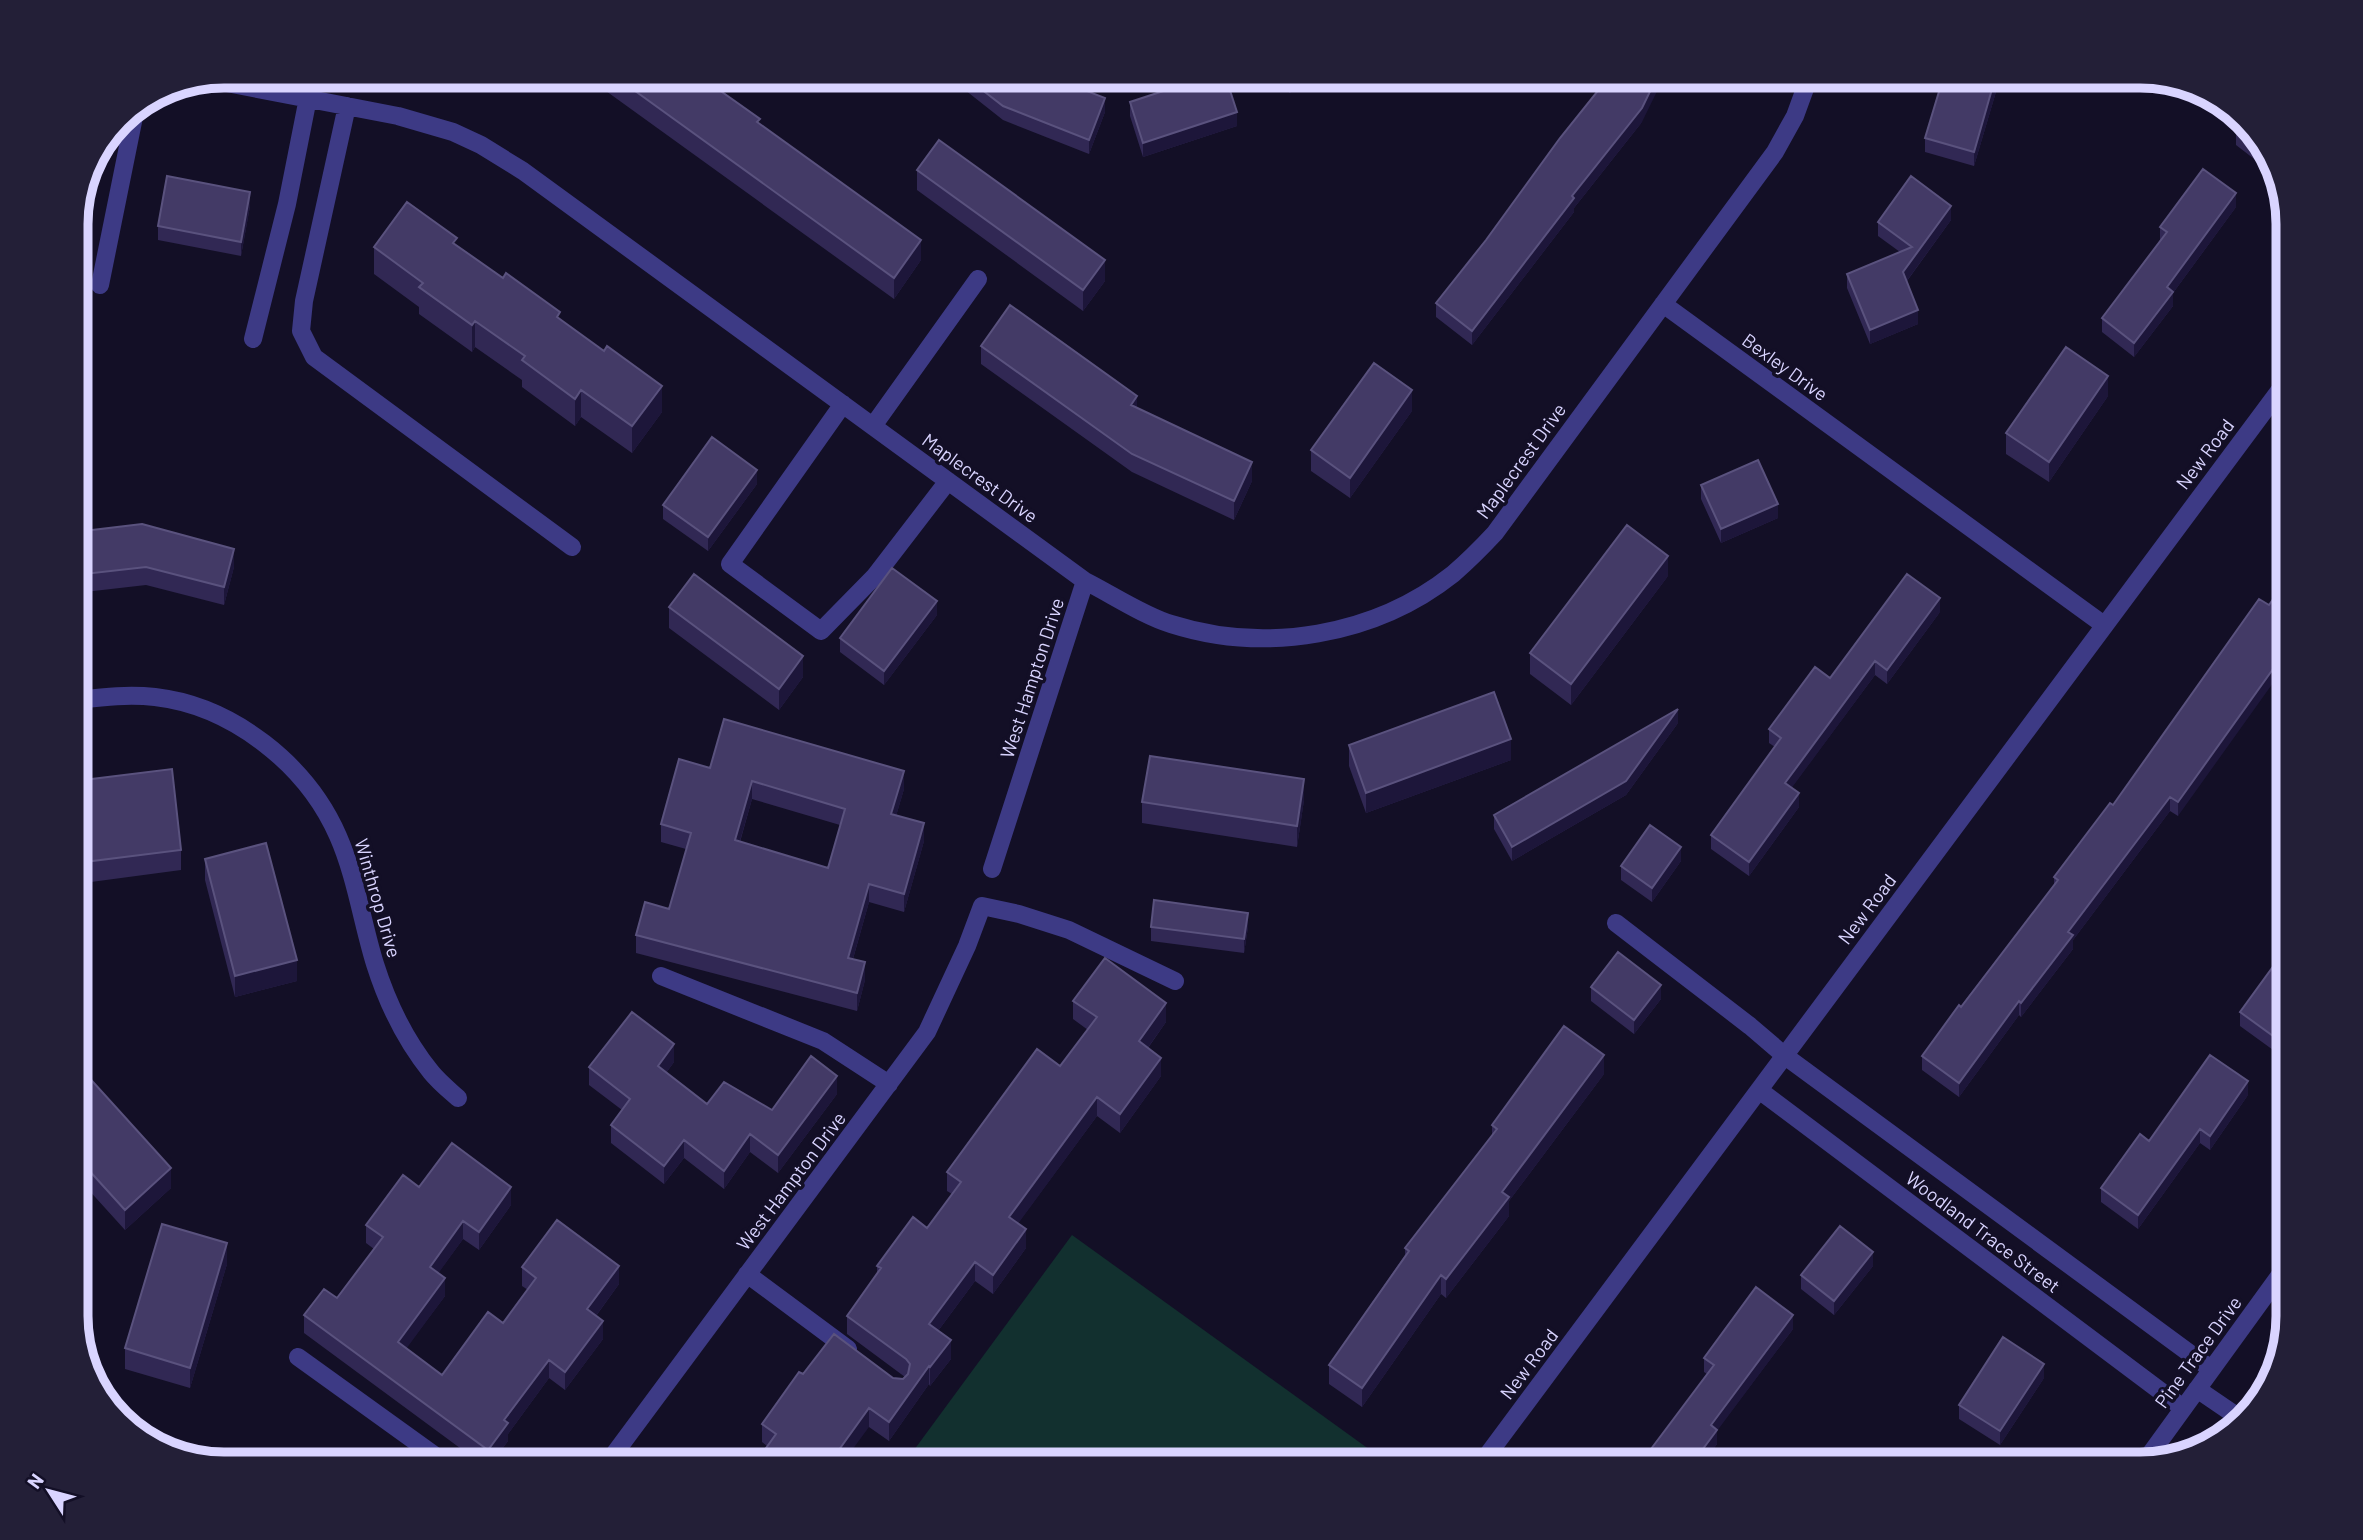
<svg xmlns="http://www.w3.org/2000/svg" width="2363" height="1540" font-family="Barlow,sans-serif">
  <rect width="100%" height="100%" fill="#130f26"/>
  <!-- green -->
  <path fill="#12302f" d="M 1072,1235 L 1391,1465 L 903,1465 Z"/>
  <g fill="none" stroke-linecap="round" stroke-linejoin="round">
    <!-- minor -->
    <path stroke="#3d3a85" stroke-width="18" d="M 206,79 L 398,116 L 453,132 L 481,145 L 523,171 L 1085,581 C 1111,594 1144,616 1171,624 C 1265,654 1375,636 1453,574 C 1468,561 1482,547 1495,533 L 1775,152 L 1795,116 L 1810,75
      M 347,106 L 304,301 L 301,331 L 314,357 L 572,547
      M 100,285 L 136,107
      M 1663,304 L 2104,625
      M 253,339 L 287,204 L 308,98
      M 843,404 L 730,564 L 821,631 L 875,576 L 948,481
      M 873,426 L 978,279
      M 76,700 C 103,697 128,694 155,697 C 233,706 307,765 338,836 C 356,877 362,922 375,964 C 387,1002 406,1041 431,1072 C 439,1082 449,1090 458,1098
      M 992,869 L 1085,581
      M 1616,923 L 1750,1026 L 1785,1056 L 2211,1369
      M 661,976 L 823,1041 L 889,1084
      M 1759,1090 L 2183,1408
      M 747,1274 L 848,1349
      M 298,1357 L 448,1465
      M 2197,1389 L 2241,1419
      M 2143,1464 L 2288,1264
      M 606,1465 L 927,1032 L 967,946 L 982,906 L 1019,914 L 1069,930 L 1175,981
      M 1480,1465 L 2288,379"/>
  </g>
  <!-- wall -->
  <path fill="#312854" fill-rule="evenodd" d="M 606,75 L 698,75 L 760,124 L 921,260 L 894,299 L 606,91 Z
    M 946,75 L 1046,75 L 1105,112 L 1089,154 L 1003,120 Z
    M 1268,75 L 1304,75 L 1290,93 Z
    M 1944,75 L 2001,75 L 1974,166 L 1925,152 L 1925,138 Z
    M 1130,102 L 1237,126 L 1143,157 L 1130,116 Z
    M 1642,122 L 1574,208 L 1574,212 L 1472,345 L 1436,317 L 1436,303 L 1486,240 Z
    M 2236,131 L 2268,150 L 2273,169 L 2271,172 L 2236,145 Z
    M 87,167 L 95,173 L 84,228 L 76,227 L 76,215 Z
    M 917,170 L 1105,281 L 1083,311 L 917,190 Z
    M 250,206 L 241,256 L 158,240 L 158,226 Z
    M 2236,207 L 2173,293 L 2173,306 L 2134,357 L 2102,332 L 2102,318 L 2160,241 L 2160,227 Z
    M 1951,220 L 1907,281 L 1918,324 L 1870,344 L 1847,288 L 1847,274 L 1900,252 L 1878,236 L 1878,222 Z
    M 457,245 L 560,319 L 662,412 L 632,453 L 581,417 L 575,426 L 522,387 L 522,380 L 475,347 L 472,352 L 419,314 L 419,307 L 374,274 L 374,247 Z
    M 981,346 L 1252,481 L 1234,520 L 1132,472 L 981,364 Z
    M 2108,396 L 2049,482 L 2006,454 L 2006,433 Z
    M 1412,411 L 1350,498 L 1311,471 L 1311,450 Z
    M 757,484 L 708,551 L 663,519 L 663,505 Z
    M 1701,485 L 1778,518 L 1721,543 L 1701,499 Z
    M 76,532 L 234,567 L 224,605 L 146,585 L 76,593 Z
    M 1668,576 L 1571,705 L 1530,674 L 1530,653 Z
    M 2259,599 L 2178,816 L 2170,811 L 2073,940 L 2073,949 L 2021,1017 L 2019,1015 L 1959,1097 L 1922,1070 L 1922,1056 L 2054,886 L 2054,877 L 2113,805 Z
    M 669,607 L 803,677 L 779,710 L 669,628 Z
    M 1940,612 L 1887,684 L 1875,675 L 1791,788 L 1799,807 L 1749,876 L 1711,849 L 1711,835 L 1775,747 L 1769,743 L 1769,729 L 1830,678 Z
    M 937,615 L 884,685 L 840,652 L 840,638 Z
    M 1678,723 L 1626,795 L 1512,861 L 1494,829 L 1494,815 Z
    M 1349,745 L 1511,760 L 1366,813 L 1349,766 Z
    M 710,768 L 904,789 L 896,816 L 924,841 L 904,912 L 869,902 L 853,959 L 865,980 L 857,1011 L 636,953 L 636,935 L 669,909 L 686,849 L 661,842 L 661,824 ZM 752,799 L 840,825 L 828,868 L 740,842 Z
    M 76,781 L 181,850 L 181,870 L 76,884 Z
    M 1304,800 L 1297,847 L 1142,823 L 1142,802 Z
    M 205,859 L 297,981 L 235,997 L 205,880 Z
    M 1681,861 L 1652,902 L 1621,880 L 1621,866 Z
    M 1151,927 L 1248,927 L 1244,953 L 1151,941 Z
    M 2288,946 L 2280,1055 L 2240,1026 L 2240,1012 Z
    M 1591,987 L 1661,999 L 1634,1034 L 1591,1001 Z
    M 1073,1001 L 1166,1022 L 1148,1048 L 1161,1076 L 1120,1133 L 1097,1116 L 1018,1223 L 1026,1248 L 993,1294 L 975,1281 L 938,1331 L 951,1359 L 930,1386 L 929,1384 L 889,1441 L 869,1427 L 767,1446 L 762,1442 L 762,1424 L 803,1374 L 903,1379 L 905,1377 L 847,1334 L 847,1316 L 877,1273 L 877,1266 L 927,1228 L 952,1194 L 947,1191 L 947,1172 L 1060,1066 L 1088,1030 L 1073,1019 Z
    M 674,1062 L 666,1073 L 707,1104 L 772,1110 L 837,1094 L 778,1173 L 750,1152 L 724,1189 L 684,1158 L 664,1184 L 611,1143 L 611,1125 L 622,1110 L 589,1085 L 589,1067 Z
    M 1604,1074 L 1509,1201 L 1509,1216 L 1446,1298 L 1441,1294 L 1362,1407 L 1329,1384 L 1329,1365 L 1405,1255 L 1405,1248 L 1492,1136 L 1492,1125 Z
    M 76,1080 L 171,1188 L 125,1230 L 76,1176 Z
    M 2248,1095 L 2210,1150 L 2200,1143 L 2138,1229 L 2101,1202 L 2101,1188 L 2149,1141 Z
    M 511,1205 L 479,1250 L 463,1239 L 438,1273 L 445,1296 L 406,1348 L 442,1375 L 503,1323 L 528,1290 L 522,1286 L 522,1267 L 619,1284 L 596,1316 L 603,1339 L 565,1390 L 549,1378 L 508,1434 L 508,1441 L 490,1465 L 483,1465 L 304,1333 L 304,1315 L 337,1298 L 374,1249 L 366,1243 L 366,1225 Z
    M 227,1264 L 190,1388 L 125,1369 L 125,1348 Z
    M 1873,1266 L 1834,1315 L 1801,1289 L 1801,1275 Z
    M 1793,1329 L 1717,1430 L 1717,1444 L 1702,1465 L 1639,1465 L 1707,1374 L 1704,1372 L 1704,1358 Z
    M 2044,1378 L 2000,1445 L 1959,1419 L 1959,1405 Z"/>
  <!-- shaded-wall -->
  <path fill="#1d163a" d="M 1293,75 L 1304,75 L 1290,93 L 1290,79 Z
    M 1658,75 L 1665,75 L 1642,122 L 1574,208 L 1574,212 L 1472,345 L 1472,331 L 1572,196 Z
    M 1996,75 L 2001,75 L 1974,166 L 1974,152 Z
    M 1105,98 L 1105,112 L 1089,154 L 1089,140 Z
    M 1237,112 L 1237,126 L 1143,157 L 1143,143 Z
    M 95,159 L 95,173 L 84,228 L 84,214 Z
    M 250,192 L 250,206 L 241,256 L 241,242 Z
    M 2236,193 L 2236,207 L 2173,293 L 2173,306 L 2134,357 L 2134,343 L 2167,287 Z
    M 1951,206 L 1951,220 L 1903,286 L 1903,272 Z
    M 921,240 L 921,260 L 894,299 L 894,278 Z
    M 1105,260 L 1105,281 L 1083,311 L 1083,290 Z
    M 1918,310 L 1918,324 L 1870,344 L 1870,330 Z
    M 475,321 L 475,347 L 472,352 L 472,325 Z
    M 2108,376 L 2108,396 L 2049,482 L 2049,462 Z
    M 662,386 L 662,412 L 632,453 L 632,426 Z
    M 581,390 L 581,417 L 575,426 L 575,399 Z
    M 1412,390 L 1412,411 L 1350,498 L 1350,478 Z
    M 1137,396 L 1137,414 L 1131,405 Z
    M 1252,462 L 1252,481 L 1234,520 L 1234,501 Z
    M 757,470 L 757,484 L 708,551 L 708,537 Z
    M 1778,504 L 1778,518 L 1721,543 L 1721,529 Z
    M 234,549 L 234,567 L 224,605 L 224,587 Z
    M 1668,556 L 1668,576 L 1571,705 L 1571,684 Z
    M 1940,598 L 1940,612 L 1887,684 L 1887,670 Z
    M 937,601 L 937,615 L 884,685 L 884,671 Z
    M 2288,648 L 2288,662 L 2178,816 L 2178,802 Z
    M 803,656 L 803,677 L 779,710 L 779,689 Z
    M 1875,661 L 1875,675 L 1785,797 L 1785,783 Z
    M 1678,709 L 1678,723 L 1626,795 L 1512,861 L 1512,847 Z
    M 1511,739 L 1511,760 L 1366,813 L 1366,793 Z
    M 904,771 L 904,789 L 891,833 L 891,814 Z
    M 1304,779 L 1304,800 L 1297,847 L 1297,826 Z
    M 752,781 L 752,799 L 735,858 L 735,840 Z
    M 1799,793 L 1799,807 L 1749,876 L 1749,862 Z
    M 2170,797 L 2170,811 L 2073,940 L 2073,949 L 2021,1017 L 2021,1003 L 2068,932 Z
    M 924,823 L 924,841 L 904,912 L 904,894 Z
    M 1681,847 L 1681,861 L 1652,902 L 1652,888 Z
    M 869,884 L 869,902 L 848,976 L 848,958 Z
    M 1248,913 L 1248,927 L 1244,953 L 1244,939 Z
    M 297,960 L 297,981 L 235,997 L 235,976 Z
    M 865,962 L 865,980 L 857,1011 L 857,993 Z
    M 1661,985 L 1661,999 L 1634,1034 L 1634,1020 Z
    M 2019,1001 L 2019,1015 L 1959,1097 L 1959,1083 Z
    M 1166,1003 L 1166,1022 L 1139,1060 L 1139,1041 Z
    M 2288,1029 L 2288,1043 L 2280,1055 L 2280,1041 Z
    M 674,1044 L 674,1062 L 658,1084 L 658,1066 Z
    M 1604,1055 L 1604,1074 L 1509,1201 L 1509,1216 L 1446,1298 L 1446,1279 L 1502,1192 Z
    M 1161,1058 L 1161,1076 L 1120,1133 L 1120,1114 Z
    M 837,1076 L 837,1094 L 778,1173 L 778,1155 Z
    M 2248,1081 L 2248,1095 L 2210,1150 L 2210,1136 Z
    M 1097,1097 L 1097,1116 L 1009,1236 L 1009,1217 Z
    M 2200,1129 L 2200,1143 L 2138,1229 L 2138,1215 Z
    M 750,1134 L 750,1152 L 724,1189 L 724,1171 Z
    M 684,1140 L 684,1158 L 664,1184 L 664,1166 Z
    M 171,1168 L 171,1188 L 125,1230 L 125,1210 Z
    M 511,1187 L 511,1205 L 479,1250 L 479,1232 Z
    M 463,1221 L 463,1239 L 430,1285 L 430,1267 Z
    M 1026,1229 L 1026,1248 L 993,1294 L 993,1275 Z
    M 227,1243 L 227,1264 L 190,1388 L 190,1368 Z
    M 1873,1252 L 1873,1266 L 1834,1315 L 1834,1301 Z
    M 975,1262 L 975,1281 L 929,1343 L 929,1324 Z
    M 619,1266 L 619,1284 L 587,1328 L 587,1309 Z
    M 1441,1275 L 1441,1294 L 1362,1407 L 1362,1388 Z
    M 445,1278 L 445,1296 L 398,1360 L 398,1342 Z
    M 1793,1315 L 1793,1329 L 1711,1439 L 1711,1425 Z
    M 603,1321 L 603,1339 L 565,1390 L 565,1372 Z
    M 951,1340 L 951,1359 L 930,1386 L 930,1367 Z
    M 549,1360 L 549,1378 L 508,1434 L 508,1441 L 490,1465 L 488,1465 L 488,1450 L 504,1420 Z
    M 2044,1364 L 2044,1378 L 2000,1445 L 2000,1431 Z
    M 929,1366 L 929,1384 L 889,1441 L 889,1422 Z
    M 869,1408 L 869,1427 L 841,1465 L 828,1465 Z
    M 1717,1430 L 1717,1444 L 1702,1465 L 1691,1465 Z"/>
  <!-- building -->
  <path fill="#433a66" stroke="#5a527e" stroke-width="2" fill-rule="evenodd" d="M 613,75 L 698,75 L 760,119 L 757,122 L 921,240 L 894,278 Z
    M 963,75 L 1046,75 L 1105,98 L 1089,140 L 1003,106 Z
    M 1212,75 L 1225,75 L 1237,112 L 1143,143 L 1130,102 Z
    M 1606,75 L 1658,75 L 1642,108 L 1572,196 L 1574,198 L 1472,331 L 1436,303 L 1486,240 L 1560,138 L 1601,87 Z
    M 1944,75 L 1996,75 L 1974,152 L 1925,138 Z
    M 2242,122 L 2268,150 L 2270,157 L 2236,131 Z
    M 939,140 L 1105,260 L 1083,290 L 917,170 Z
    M 92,159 L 95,159 L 84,214 L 76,213 L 87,167 Z
    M 2203,169 L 2236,193 L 2167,287 L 2173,292 L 2134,343 L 2102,318 L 2167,232 L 2160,227 Z
    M 167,176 L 250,192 L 241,242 L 158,226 Z
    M 1911,176 L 1951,206 L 1903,272 L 1918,310 L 1870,330 L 1847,274 L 1912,247 L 1878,222 Z
    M 407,202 L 457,238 L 453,243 L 503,278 L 506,273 L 560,312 L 557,317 L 604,351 L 607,346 L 662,386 L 632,426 L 581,390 L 575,399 L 522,360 L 525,356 L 475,321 L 472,325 L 419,287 L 423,283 L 374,247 Z
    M 1010,305 L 1137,396 L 1131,405 L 1252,462 L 1234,501 L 1132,454 L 981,346 Z
    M 2066,347 L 2108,376 L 2049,462 L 2006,433 Z
    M 1374,363 L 1412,390 L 1350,478 L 1311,450 Z
    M 712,437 L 757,470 L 708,537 L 663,505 Z
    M 1758,460 L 1778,504 L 1721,529 L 1701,485 Z
    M 142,524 L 234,549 L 224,587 L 146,567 L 76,575 L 76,532 Z
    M 1627,525 L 1668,556 L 1571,684 L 1530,653 Z
    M 892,568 L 937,601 L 884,671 L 840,638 Z
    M 694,574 L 803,656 L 779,689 L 669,607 Z
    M 1907,574 L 1940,598 L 1887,670 L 1875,661 L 1785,783 L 1799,793 L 1749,862 L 1711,835 L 1781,738 L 1769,729 L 1815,667 L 1830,678 Z
    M 2288,578 L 2288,648 L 2178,802 L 2170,797 L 2068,932 L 2073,935 L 2021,1003 L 2019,1001 L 1959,1083 L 1922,1056 L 1959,1005 L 1961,1007 L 2058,880 L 2054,877 L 2110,803 L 2113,805 L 2259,599 L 2269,605 Z
    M 1494,692 L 1511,739 L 1366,793 L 1349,745 Z
    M 1678,709 L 1626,781 L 1512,847 L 1494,815 Z
    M 724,719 L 904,771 L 891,814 L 924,823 L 904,894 L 869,884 L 848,958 L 865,962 L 857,993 L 636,935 L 645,902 L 669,909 L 691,833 L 661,824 L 679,759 L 710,768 ZM 752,781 L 845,809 L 828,868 L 735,840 Z
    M 1150,756 L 1304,779 L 1297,826 L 1142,802 Z
    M 172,769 L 181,850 L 76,863 L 76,781 Z
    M 1650,825 L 1681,847 L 1652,888 L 1621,866 Z
    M 266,843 L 297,960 L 235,976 L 205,859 Z
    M 1154,900 L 1248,913 L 1244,939 L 1151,927 Z
    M 2288,946 L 2288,1029 L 2280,1041 L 2240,1012 Z
    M 1618,952 L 1661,985 L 1634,1020 L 1591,987 Z
    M 1105,958 L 1166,1003 L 1139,1041 L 1161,1058 L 1120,1114 L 1097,1097 L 1009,1217 L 1026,1229 L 993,1275 L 975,1262 L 929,1324 L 951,1340 L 930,1367 L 929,1366 L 889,1422 L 869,1408 L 828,1465 L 754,1465 L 776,1434 L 762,1424 L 799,1372 L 803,1374 L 834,1334 L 893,1378 L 903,1379 L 908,1374 L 910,1364 L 906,1359 L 847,1316 L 881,1268 L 877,1266 L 913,1217 L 927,1228 L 961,1182 L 947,1172 L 1037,1049 L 1060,1066 L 1097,1017 L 1073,1001 Z
    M 632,1012 L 674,1044 L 658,1066 L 707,1104 L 724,1082 L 772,1110 L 811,1056 L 837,1076 L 778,1155 L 750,1134 L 724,1171 L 684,1140 L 664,1166 L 611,1125 L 630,1099 L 589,1067 Z
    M 1564,1026 L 1604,1055 L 1502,1192 L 1509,1197 L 1446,1279 L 1441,1275 L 1362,1388 L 1329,1365 L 1409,1251 L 1405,1248 L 1497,1129 L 1492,1125 Z
    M 2210,1055 L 2248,1081 L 2210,1136 L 2200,1129 L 2138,1215 L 2101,1188 L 2140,1134 L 2149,1141 Z
    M 84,1072 L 171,1168 L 125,1210 L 76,1156 L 76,1080 Z
    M 452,1143 L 511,1187 L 479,1232 L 463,1221 L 430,1267 L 445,1278 L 398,1342 L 442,1375 L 488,1312 L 503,1323 L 536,1278 L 522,1267 L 557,1220 L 619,1266 L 587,1309 L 603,1321 L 565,1372 L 549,1360 L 504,1420 L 508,1423 L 488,1450 L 304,1315 L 324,1289 L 337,1298 L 383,1237 L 366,1225 L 403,1175 L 419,1187 Z
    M 162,1224 L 227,1243 L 190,1368 L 125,1348 Z
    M 1840,1226 L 1873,1252 L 1834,1301 L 1801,1275 Z
    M 1756,1287 L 1793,1315 L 1711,1425 L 1717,1430 L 1691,1465 L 1639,1465 L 1714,1365 L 1704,1358 Z
    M 2003,1337 L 2044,1364 L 2000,1431 L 1959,1405 Z"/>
  <g text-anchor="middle" stroke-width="7" stroke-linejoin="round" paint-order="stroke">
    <!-- street labels -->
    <g font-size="19" fill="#d9d4ff" stroke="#130f26">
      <text transform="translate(1785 367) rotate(36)" y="7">Bexley Drive</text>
      <text transform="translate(2205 454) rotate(-53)" y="7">New Road</text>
      <text transform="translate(1521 461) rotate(-54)" y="7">Maplecrest Drive</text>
      <text transform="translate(980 478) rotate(36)" y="7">Maplecrest Drive</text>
      <text transform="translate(1032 678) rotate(-72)" y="7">West Hampton Drive</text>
      <text transform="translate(378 898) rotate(74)" y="7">Winthrop Drive</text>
      <text transform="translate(1867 909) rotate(-53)" y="7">New Road</text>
      <text transform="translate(791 1181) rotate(-53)" y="7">West Hampton Drive</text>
      <text transform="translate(1983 1232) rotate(37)" y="7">Woodland Trace Street</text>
      <text transform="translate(2198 1352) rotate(-54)" y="7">Pine Trace Drive</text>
      <text transform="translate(1529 1364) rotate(-53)" y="7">New Road</text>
    </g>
  </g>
  <!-- crop -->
  <path d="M0 0H2363V1540H0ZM224 88H2140A136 136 0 0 1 2276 224V1316A136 136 0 0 1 2140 1452H224A136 136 0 0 1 88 1316V224A136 136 0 0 1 224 88Z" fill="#231f37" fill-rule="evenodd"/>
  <path fill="none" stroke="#d9d4ff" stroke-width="9" d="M224 88H2140A136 136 0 0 1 2276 224V1316A136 136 0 0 1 2140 1452H224A136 136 0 0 1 88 1316V224A136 136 0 0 1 224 88Z"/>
  <!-- north arrow -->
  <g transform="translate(49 1491) rotate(306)" stroke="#130f26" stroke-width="5" paint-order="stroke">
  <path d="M0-5L12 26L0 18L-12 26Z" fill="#d9d4ff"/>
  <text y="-10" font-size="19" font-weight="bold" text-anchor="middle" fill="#d9d4ff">N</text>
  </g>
</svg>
